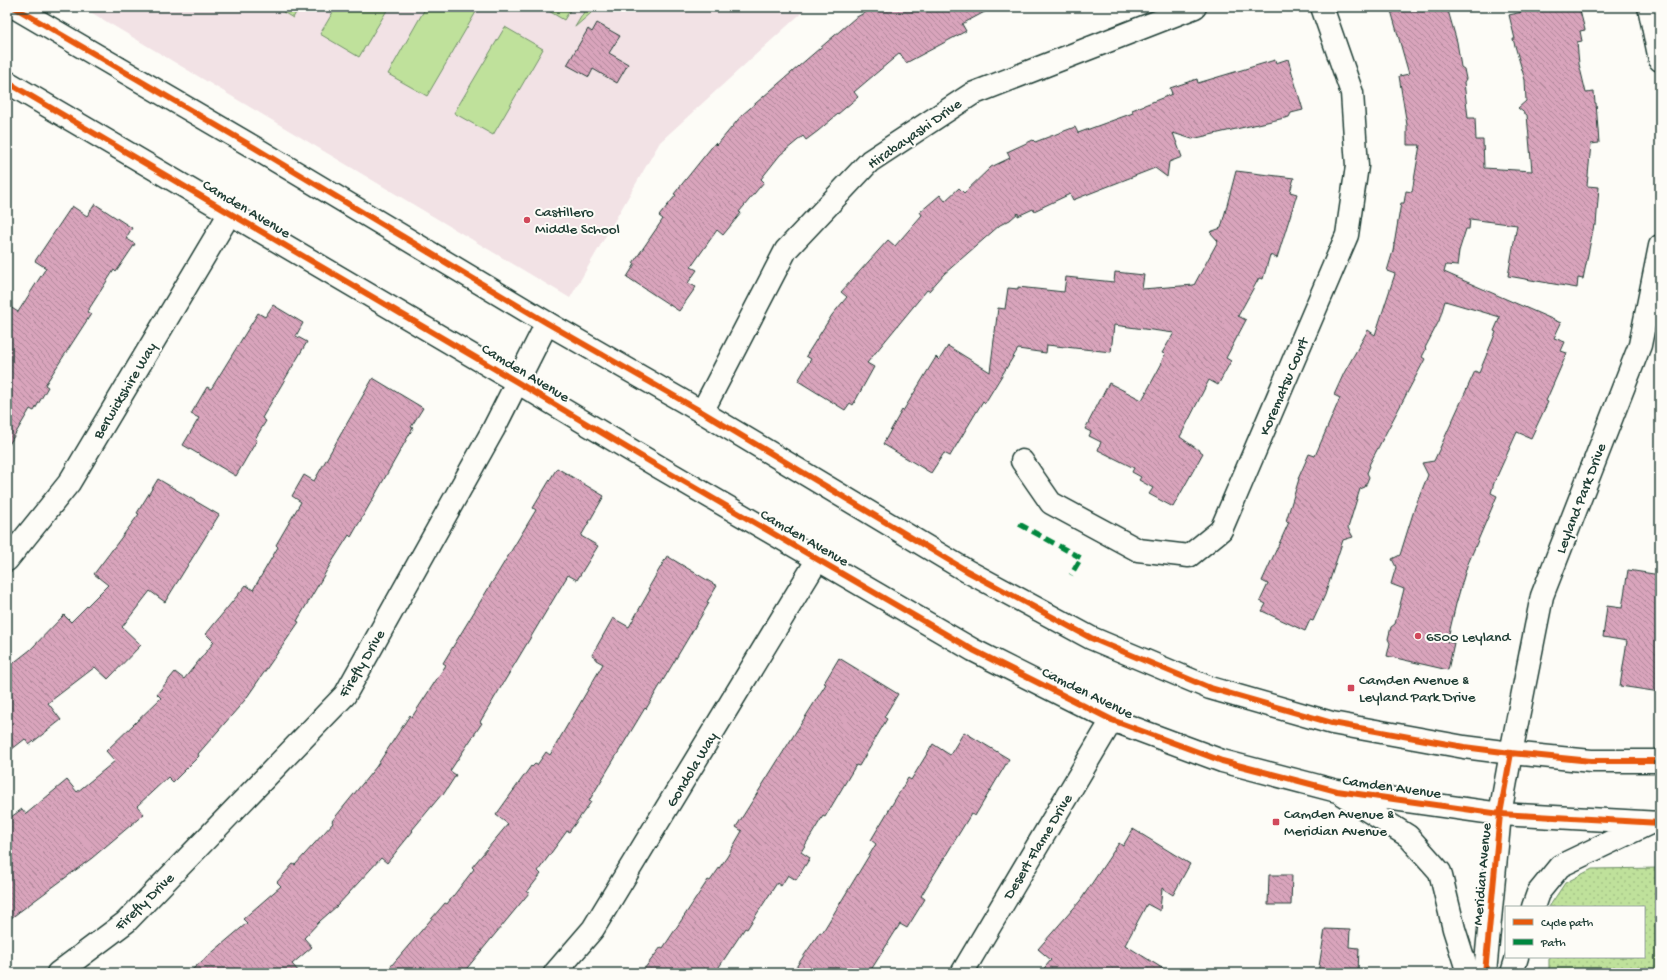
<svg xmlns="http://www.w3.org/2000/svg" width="1667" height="980" font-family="'Gochi Hand',sans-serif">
  <defs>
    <pattern id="park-dots" width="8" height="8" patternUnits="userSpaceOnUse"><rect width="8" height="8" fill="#bfe19b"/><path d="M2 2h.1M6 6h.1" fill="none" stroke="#a4c286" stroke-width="1.8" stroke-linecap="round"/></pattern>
    <pattern id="building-back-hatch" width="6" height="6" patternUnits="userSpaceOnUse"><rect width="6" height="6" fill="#d9a4bc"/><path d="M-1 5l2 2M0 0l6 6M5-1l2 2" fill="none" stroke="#af879a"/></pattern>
  </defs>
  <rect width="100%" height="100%" fill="#fdfcf7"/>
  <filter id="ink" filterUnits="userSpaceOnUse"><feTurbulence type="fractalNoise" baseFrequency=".025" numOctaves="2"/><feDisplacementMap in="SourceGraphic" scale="8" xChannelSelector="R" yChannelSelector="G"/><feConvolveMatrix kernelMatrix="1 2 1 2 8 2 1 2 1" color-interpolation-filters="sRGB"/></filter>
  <g filter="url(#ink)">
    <!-- built -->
    <path fill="#f2e2e5" d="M 82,7 L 808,7 L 660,142 L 570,298 Z"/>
    <!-- grass -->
    <path fill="#bfe19b" stroke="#6f8f68" d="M 275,7 L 299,7 L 293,18 Z
      M 336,7 L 389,7 L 359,57 L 320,34 Z
      M 426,7 L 468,7 L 476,12 L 427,96 L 388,74 Z
      M 542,7 L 572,7 L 564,20 Z
      M 587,7 L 598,7 L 575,27 Z
      M 505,27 L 543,49 L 493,135 L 454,113 Z"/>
    <!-- park -->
    <path fill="url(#park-dots)" stroke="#6f8f68" d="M 1660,868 L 1660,973 L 1549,973 L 1549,957 L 1644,957 L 1644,907 L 1549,907 L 1565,883 L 1592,869 Z"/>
    <!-- building -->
    <path fill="url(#building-back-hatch)" stroke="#1f3d34" d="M 875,7 L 994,7 L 962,24 L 966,31 L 906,63 L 900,53 L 854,92 L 858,97 L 818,131 L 806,140 L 803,136 L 780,155 L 761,179 L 764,182 L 739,212 L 741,213 L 723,235 L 717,230 L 691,267 L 697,270 L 688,283 L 696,287 L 679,311 L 627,277 L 635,264 L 633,263 L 663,219 L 659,216 L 676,195 L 674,194 L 715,143 L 717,145 L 742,115 L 855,18 Z
      M 1390,7 L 1447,7 L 1457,42 L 1461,67 L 1464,69 L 1466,79 L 1464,82 L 1468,118 L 1475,118 L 1476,140 L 1483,140 L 1484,168 L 1532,171 L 1527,115 L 1518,108 L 1526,101 L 1525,80 L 1513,39 L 1515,39 L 1509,15 L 1522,12 L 1520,7 L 1579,7 L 1585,30 L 1580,31 L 1582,41 L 1577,42 L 1579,64 L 1586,93 L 1594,92 L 1595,103 L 1596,103 L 1599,143 L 1591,144 L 1587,186 L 1599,187 L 1596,225 L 1594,225 L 1583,279 L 1578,278 L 1577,288 L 1508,276 L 1517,225 L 1470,219 L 1469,229 L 1466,229 L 1459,251 L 1457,266 L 1446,265 L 1444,272 L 1561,323 L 1554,338 L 1565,342 L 1561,351 L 1567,353 L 1546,401 L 1548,402 L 1531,438 L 1517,432 L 1494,483 L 1491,493 L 1497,496 L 1467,566 L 1456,604 L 1447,642 L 1454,643 L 1448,670 L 1387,656 L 1390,643 L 1388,639 L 1391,627 L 1395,624 L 1404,589 L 1391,584 L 1396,567 L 1392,559 L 1400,555 L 1415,507 L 1428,475 L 1422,463 L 1434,461 L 1475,371 L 1479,373 L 1496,332 L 1494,331 L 1500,317 L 1445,301 L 1439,321 L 1425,348 L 1426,349 L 1422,357 L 1425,359 L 1369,465 L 1370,466 L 1367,473 L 1369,477 L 1365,487 L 1360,489 L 1348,528 L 1353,537 L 1343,540 L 1325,595 L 1313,621 L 1310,620 L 1305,631 L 1262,611 L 1266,604 L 1260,601 L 1268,584 L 1262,581 L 1289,522 L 1286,521 L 1299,479 L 1298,479 L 1309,454 L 1315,456 L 1340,398 L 1334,395 L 1344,373 L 1368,330 L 1375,335 L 1395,274 L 1387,271 L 1393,251 L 1401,203 L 1404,203 L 1406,191 L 1412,192 L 1420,145 L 1407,145 L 1407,125 L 1399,76 L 1409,74 Z
      M 597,23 L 620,36 L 609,53 L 628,64 L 617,83 L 593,69 L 589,77 L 567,65 L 588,29 L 592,32 Z
      M 1288,59 L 1303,110 L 1291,113 L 1289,117 L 1192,139 L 1173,133 L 1182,157 L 1169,162 L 1167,177 L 1155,168 L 1073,200 L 1070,194 L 1034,211 L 1033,209 L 1018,216 L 1018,213 L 1010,220 L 1000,225 L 944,274 L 929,291 L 927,290 L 867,363 L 874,367 L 853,405 L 850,403 L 845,410 L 798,381 L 811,359 L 806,356 L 832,315 L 847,297 L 841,292 L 888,240 L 895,246 L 922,215 L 920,212 L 940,195 L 945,201 L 959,188 L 964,193 L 991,167 L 1010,158 L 1007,152 L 1033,140 L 1035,142 L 1075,127 L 1078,133 L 1133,113 L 1132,110 L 1172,94 L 1170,88 L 1197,79 L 1198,83 L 1275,60 L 1276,63 Z
      M 1236,171 L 1294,178 L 1290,192 L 1297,194 L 1277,258 L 1270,255 L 1263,279 L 1259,278 L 1238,316 L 1246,320 L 1226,358 L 1231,361 L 1218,385 L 1209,380 L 1180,437 L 1203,453 L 1173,507 L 1149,494 L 1153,488 L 1139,480 L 1141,477 L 1132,472 L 1134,468 L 1098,450 L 1101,442 L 1089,436 L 1091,432 L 1085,429 L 1109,383 L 1142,400 L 1162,363 L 1161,363 L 1165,354 L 1162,353 L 1174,333 L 1114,325 L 1111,352 L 1047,345 L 1046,353 L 1018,349 L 985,403 L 983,401 L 950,456 L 944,453 L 931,473 L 883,444 L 902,410 L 903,411 L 936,357 L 939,360 L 948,346 L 990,372 L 998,308 L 1005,309 L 1008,288 L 1018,289 L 1018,287 L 1064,292 L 1066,277 L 1114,282 L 1115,272 L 1144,275 L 1142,289 L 1194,285 L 1218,241 L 1210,232 L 1221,228 Z
      M 95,204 L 132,228 L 126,238 L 135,244 L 116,272 L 114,270 L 87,312 L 91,314 L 45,385 L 48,387 L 34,411 L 30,409 L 7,448 L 7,305 L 18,312 L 46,268 L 35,261 L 72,206 L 87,216 Z
      M 273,305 L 303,323 L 296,336 L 307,342 L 262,418 L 266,421 L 255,439 L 257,440 L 236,476 L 183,445 L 199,418 L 191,414 L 207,387 L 211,389 L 258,313 L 265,317 Z
      M 373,378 L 423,408 L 411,427 L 413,428 L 374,497 L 351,537 L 349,535 L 330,565 L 297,621 L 299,622 L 245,700 L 198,754 L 199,756 L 173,782 L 168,777 L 137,806 L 144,814 L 92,858 L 7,921 L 7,820 L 22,809 L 26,814 L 67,780 L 77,792 L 115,761 L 106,751 L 161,698 L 157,694 L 175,672 L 184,679 L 214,642 L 206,634 L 246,585 L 253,590 L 278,547 L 276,545 L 301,502 L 292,496 L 304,475 L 314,481 Z
      M 557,468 L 604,496 L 581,536 L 598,546 L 577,580 L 568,575 L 480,722 L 482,723 L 450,771 L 456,775 L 443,795 L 442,794 L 412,830 L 413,831 L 387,863 L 381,858 L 337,906 L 320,921 L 304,938 L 312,947 L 292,964 L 300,973 L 188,973 L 247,923 L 243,919 L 281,886 L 277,882 L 293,864 L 295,865 L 333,823 L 332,821 L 376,767 L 410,715 L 412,717 L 446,665 L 443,663 L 516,543 L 536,510 L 533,508 Z
      M 158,479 L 219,515 L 165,602 L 150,591 L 122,627 L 141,645 L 108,679 L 95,667 L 48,703 L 61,720 L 29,745 L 25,739 L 7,753 L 7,668 L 30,650 L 64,615 L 71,622 L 108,585 L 94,574 L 139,514 L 137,513 Z
      M 667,556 L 717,586 L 707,602 L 709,603 L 646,709 L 645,708 L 589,801 L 591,802 L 569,832 L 567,831 L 538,871 L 541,874 L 527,892 L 529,893 L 463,973 L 385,973 L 445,903 L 447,904 L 474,869 L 472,867 L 508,824 L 496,815 L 531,766 L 532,767 L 535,764 L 537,765 L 546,752 L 550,755 L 603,664 L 596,660 L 596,658 L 592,655 L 613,618 L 629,627 L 650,590 L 648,589 Z
      M 1628,570 L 1660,575 L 1660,692 L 1620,686 L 1627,641 L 1603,637 L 1607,606 L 1622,608 Z
      M 839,658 L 898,694 L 884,717 L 887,719 L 859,766 L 856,765 L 825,817 L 823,816 L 801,852 L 810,858 L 796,880 L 788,875 L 781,886 L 777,883 L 747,929 L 745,928 L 715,973 L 641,973 L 661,947 L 663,948 L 708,880 L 710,881 L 727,857 L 742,831 L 736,827 L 826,684 L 824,683 Z
      M 964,732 L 1009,759 L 975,816 L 971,814 L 921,896 L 925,899 L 907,928 L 900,924 L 869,973 L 792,973 L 820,932 L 822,933 L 876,844 L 871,840 L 908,778 L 911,780 L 933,744 L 950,755 Z
      M 1133,829 L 1190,864 L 1173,895 L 1162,888 L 1160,911 L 1147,904 L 1125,945 L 1170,973 L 1040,973 L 1051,960 L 1038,949 L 1080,901 L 1119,843 L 1123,846 Z
      M 1269,875 L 1292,875 L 1291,905 L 1268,905 Z
      M 1325,929 L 1350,930 L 1349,947 L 1359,948 L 1358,973 L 1318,973 Z"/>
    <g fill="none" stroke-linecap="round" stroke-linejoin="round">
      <defs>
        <path id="minor" d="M 1649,7 L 1660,60
          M 702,412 L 786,250 L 870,161 L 972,94 L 1195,7
          M 1022,461 L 1051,503 L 1138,550 L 1189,556 L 1221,530 L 1347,235 L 1357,166 L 1352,93 L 1322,7
          M 7,560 L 69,483 L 230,213
          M 1511,753 L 1542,596 L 1640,345 L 1660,246
          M 58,973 L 126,922 L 345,695 L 493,430 L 547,323
          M 555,973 L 593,929 L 818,559
          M 962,973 L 1112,720"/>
        <path id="tertiary" d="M 1485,973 L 1500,814 L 1511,753"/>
        <path id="secondary" d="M 14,7 L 255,148 L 547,323 L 702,412 L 967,571 L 1091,638 L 1210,688 L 1332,723 L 1464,747 L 1511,753 L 1591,761 L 1660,761
          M 7,82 L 517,382 L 659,467 L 973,650 L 1112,720 L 1222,761 L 1337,791 L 1500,814 L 1660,823
          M 1343,795 L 1408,836 L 1440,872 L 1454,929 L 1468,973
          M 1533,907 L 1538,893 L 1560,866 L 1648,824
          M 1512,973 L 1517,957"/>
      </defs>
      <!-- minor casing -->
      <use href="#minor" stroke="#1f3d34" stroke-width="25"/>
      <!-- tertiary casing -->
      <use href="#tertiary" stroke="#1f3d34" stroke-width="25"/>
      <!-- secondary casing -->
      <use href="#secondary" stroke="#1f3d34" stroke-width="25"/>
      <!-- minor -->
      <use href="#minor" stroke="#fdfcf7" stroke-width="22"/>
      <!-- tertiary -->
      <use href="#tertiary" stroke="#fdfcf7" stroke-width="22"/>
      <!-- secondary -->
      <use href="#secondary" stroke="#fdfcf7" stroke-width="22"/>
      <!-- quiet -->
      <path stroke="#00873e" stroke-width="5" stroke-dasharray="10 5" stroke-linecap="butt" d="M 1019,524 L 1081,558 L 1071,575"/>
      <defs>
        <path id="cycleway" d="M 14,7 L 255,148 L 547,323 L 702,412 L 967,571 L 1091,638 L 1210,688 L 1332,723 L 1464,747 L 1511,753 L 1591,761 L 1660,761
          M 7,82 L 517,382 L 659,467 L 973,650 L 1112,720 L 1222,761 L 1337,791 L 1500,814 L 1660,823
          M 1485,973 L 1500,814 L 1511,753"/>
      </defs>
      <!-- cycleway casing -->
      <use href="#cycleway" stroke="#fdfcf7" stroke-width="8"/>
      <!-- cycleway -->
      <use href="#cycleway" stroke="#e8590c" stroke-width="6"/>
    </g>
  </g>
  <!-- markers -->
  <g fill="#d1495b" stroke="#fdfcf7" stroke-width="1.5">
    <circle cx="527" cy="220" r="4"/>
    <circle cx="1418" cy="636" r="4"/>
    <rect x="1347" y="684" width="8" height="8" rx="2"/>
    <rect x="1272" y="818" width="8" height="8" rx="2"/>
  </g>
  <g text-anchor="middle" stroke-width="4" stroke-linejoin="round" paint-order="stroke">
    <!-- street labels -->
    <g font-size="15" fill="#1f3d34" stroke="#fdfcf7">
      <text transform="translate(914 133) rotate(-35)" y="5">Hirabayashi Drive</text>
      <text transform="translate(247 208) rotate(31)" y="5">Camden Avenue</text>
      <text transform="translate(526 372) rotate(31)" y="5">Camden Avenue</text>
      <text transform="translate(1283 386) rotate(-67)" y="5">Korematsu Court</text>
      <text transform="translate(124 390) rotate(-59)" y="5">Berwickshire Way</text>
      <text transform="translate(1580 498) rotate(-69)" y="5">Leyland Park Drive</text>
      <text transform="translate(805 537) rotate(30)" y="5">Camden Avenue</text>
      <text transform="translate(361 663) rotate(-59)" y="5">Firefly Drive</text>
      <text transform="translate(1088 692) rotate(26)" y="5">Camden Avenue</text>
      <text transform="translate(691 769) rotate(-59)" y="5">Gondola Way</text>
      <text transform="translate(1392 786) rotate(8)" y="5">Camden Avenue</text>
      <text transform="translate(1037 846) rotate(-59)" y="5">Desert Flame Drive</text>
      <text transform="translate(1481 874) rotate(-85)" y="5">Meridian Avenue</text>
      <text transform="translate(144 901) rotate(-44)" y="5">Firefly Drive</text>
    </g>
    <!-- poi labels -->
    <g font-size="15" fill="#1f3d34" stroke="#fdfcf7" text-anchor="start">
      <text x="535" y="216">Castillero<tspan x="535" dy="17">Middle School</tspan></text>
      <text x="1426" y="641">6500 Leyland</text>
      <text x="1359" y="684">Camden Avenue &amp;<tspan x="1359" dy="17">Leyland Park Drive</tspan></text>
      <text x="1284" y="818">Camden Avenue &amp;<tspan x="1284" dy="17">Meridian Avenue</tspan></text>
    </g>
  </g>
  <!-- margin -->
  <rect width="1667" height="980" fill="none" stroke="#fdfcf7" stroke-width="24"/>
  <rect x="12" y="12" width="1643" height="956" fill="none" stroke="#1f3d34" stroke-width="1.5" filter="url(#ink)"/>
  <!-- legend -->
  <rect x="1505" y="906" width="140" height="52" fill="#fdfcf7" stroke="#a4b0a9"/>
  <rect x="1513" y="919" width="20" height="6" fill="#e8590c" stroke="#a4b0a9"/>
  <text x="1541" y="926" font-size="12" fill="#1f3d34">Cycle path</text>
  <rect x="1513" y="939" width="20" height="6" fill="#00873e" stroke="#a4b0a9"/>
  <text x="1541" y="946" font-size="12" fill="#1f3d34">Path</text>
</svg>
